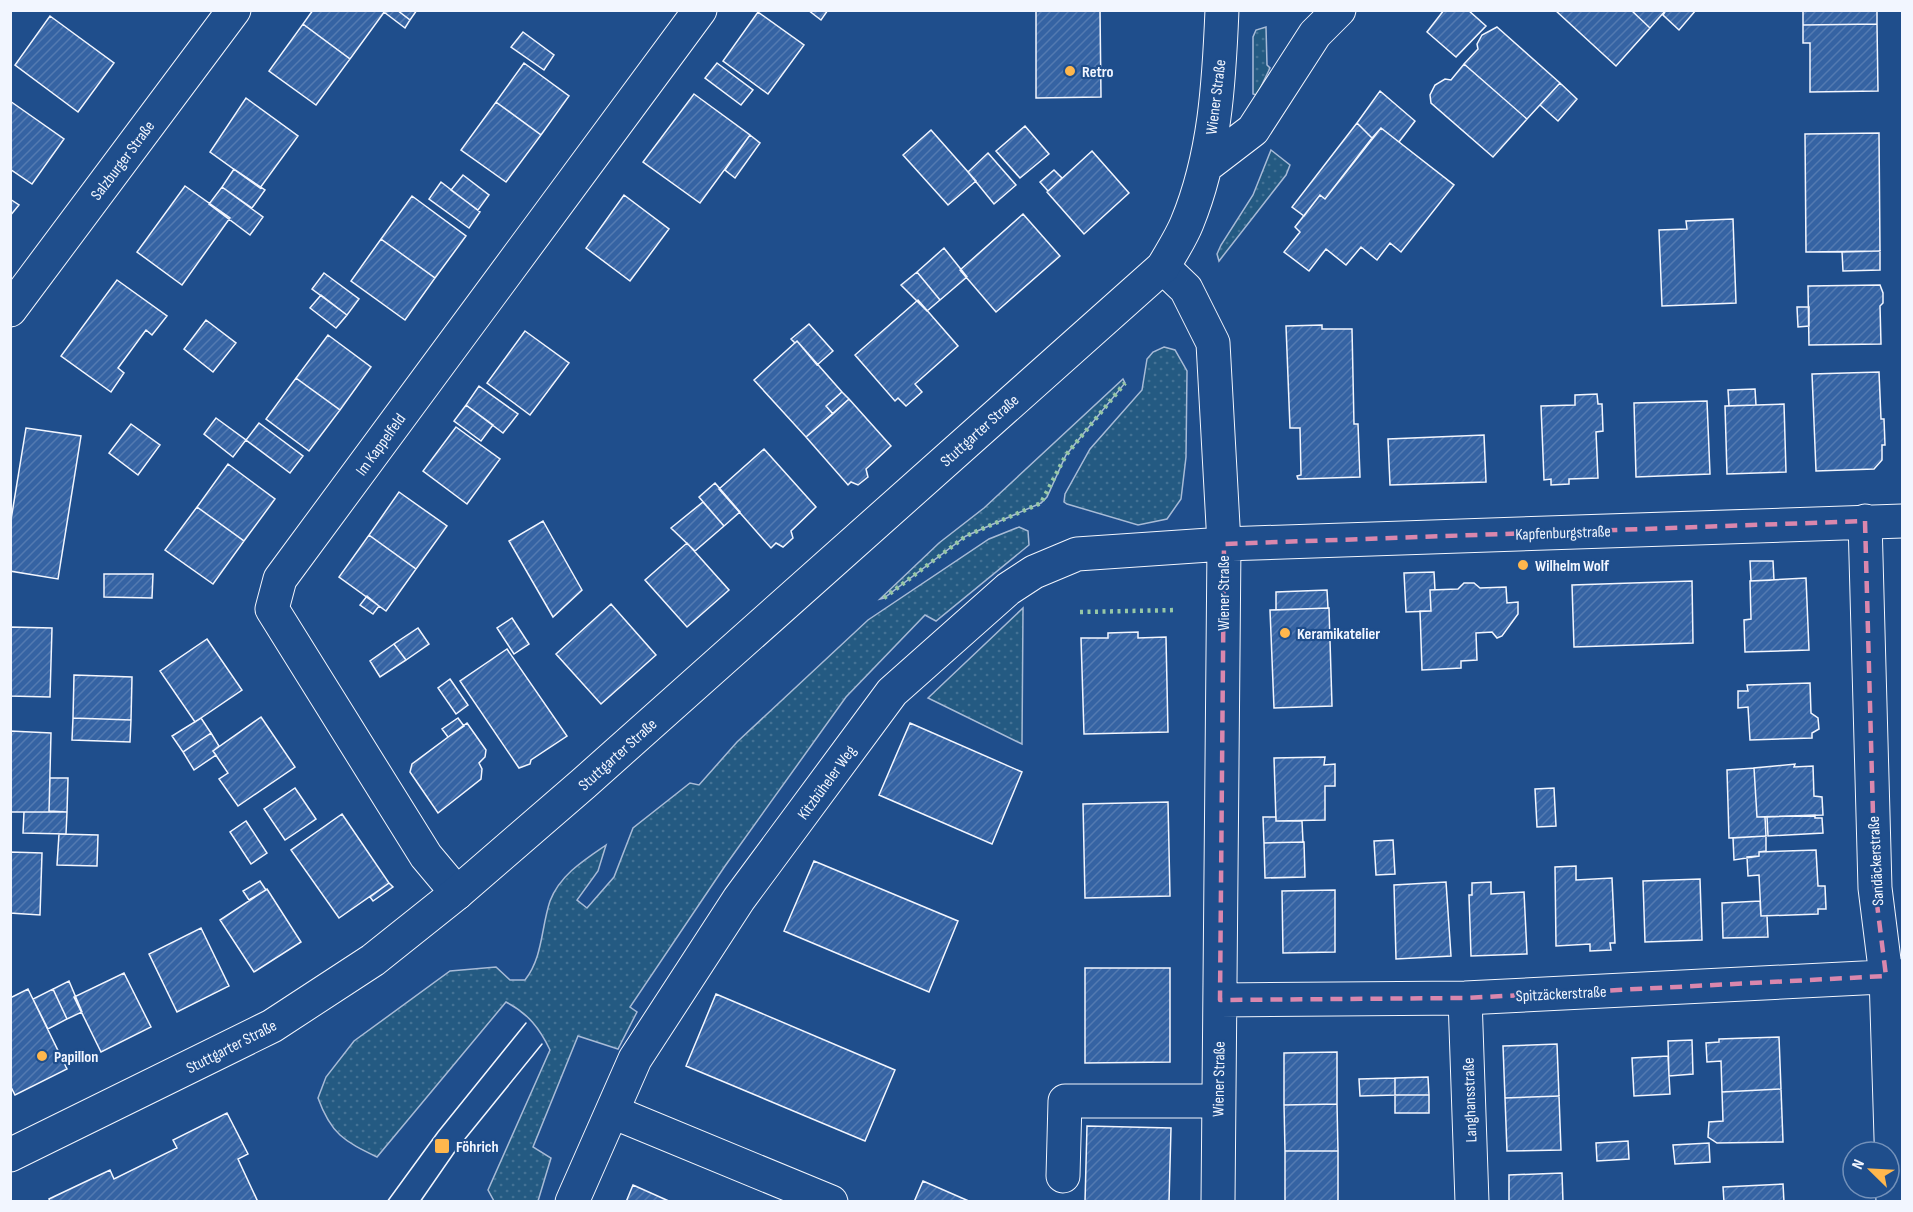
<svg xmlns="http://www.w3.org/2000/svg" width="1913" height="1212" font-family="'Sofia Sans Condensed',sans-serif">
  <defs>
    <pattern id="grass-dots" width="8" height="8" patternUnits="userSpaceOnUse" patternTransform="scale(1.5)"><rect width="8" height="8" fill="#245a82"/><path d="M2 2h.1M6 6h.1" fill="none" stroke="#447295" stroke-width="1.8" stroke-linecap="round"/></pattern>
    <pattern id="building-hatch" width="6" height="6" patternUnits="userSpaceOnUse" patternTransform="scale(1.5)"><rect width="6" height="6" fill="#3563a3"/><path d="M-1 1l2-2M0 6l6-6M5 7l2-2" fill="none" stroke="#537ab1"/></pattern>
  </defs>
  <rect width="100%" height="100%" fill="#1f4e8c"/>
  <!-- grass -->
  <path fill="url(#grass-dots)" stroke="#a8bbd7" stroke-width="1.5" d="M 1266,27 L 1267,65 L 1270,68 L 1257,95 L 1253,94 L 1253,37 L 1256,30 Z
    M 1271,150 L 1290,165 L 1286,175 L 1219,261 L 1217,254 L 1221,245 L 1253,195 Z
    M 1164,347 L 1175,350 L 1187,371 L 1186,457 L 1181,499 L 1167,519 L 1138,525 L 1067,504 L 1064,502 L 1065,494 L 1090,449 L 1142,390 L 1147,359 L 1153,352 Z
    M 1123,379 L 1125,383 L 1066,455 L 1047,497 L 1041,503 L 966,536 L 884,598 L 880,599 L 939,543 L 984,508 Z
    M 1019,527 L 1028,531 L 1029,545 L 936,621 L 925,615 L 846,697 L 725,866 L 630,1007 L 637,1012 L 618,1049 L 578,1036 L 533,1147 L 551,1158 L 538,1201 L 494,1201 L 488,1190 L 550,1050 C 540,1029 528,1013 506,1002 L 377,1157 C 344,1141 331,1134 318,1098 L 326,1077 L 354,1041 L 450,971 L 496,967 L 510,980 L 525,980 C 543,957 541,928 550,901 C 560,875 584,860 606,845 L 598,871 L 577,900 L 587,908 L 614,877 L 633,828 L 690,783 L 699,785 L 737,742 L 868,620 L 989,539 Z
    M 1023,608 L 1022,744 L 928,698 Z"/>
  <!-- building -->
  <path fill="url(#building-hatch)" stroke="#f2f6ff" stroke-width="1.5" d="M 313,10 L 385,10 L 385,11 L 350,59 L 303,24 Z
    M 397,10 L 417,10 L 410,20 Z
    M 397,10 L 410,20 L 405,28 L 384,12 Z
    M 808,10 L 828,10 L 821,20 Z
    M 1036,10 L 1100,10 L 1101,97 L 1036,98 Z
    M 1444,10 L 1468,10 L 1486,26 L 1456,57 L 1427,32 Z
    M 1555,10 L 1631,10 L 1650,28 L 1616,66 Z
    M 1631,10 L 1666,10 L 1650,28 Z
    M 1666,10 L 1696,10 L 1679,30 L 1663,15 Z
    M 1803,10 L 1877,10 L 1877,24 L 1803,25 Z
    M 758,12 L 804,45 L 768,94 L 723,61 Z
    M 50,16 L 114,63 L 78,112 L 15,65 Z
    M 303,24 L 350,59 L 316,105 L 269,71 Z
    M 1877,24 L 1878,91 L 1810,92 L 1810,43 L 1803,43 L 1803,25 Z
    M 1497,27 L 1560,83 L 1527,119 L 1464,64 L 1478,49 L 1477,44 L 1482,35 Z
    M 523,32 L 554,55 L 544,70 L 511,47 Z
    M 524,63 L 569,96 L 541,135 L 496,102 Z
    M 717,63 L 753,90 L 741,105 L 705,78 Z
    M 1464,64 L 1527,119 L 1493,157 L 1431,103 L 1430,95 L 1435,85 L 1445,79 L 1451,80 Z
    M 1560,83 L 1577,99 L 1558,121 L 1540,105 Z
    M 1380,91 L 1415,121 L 1399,142 L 1381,128 L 1372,138 L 1357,123 Z
    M 694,94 L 750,135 L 700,203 L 643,162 Z
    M 246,98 L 298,136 L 260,188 L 210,152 Z
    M 10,101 L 64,139 L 32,184 L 10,169 Z
    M 496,102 L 541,135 L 506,182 L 461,150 Z
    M 1357,123 L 1372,138 L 1325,199 L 1320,195 L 1304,216 L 1292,207 Z
    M 1025,126 L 1049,154 L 1020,178 L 996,151 Z
    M 1381,128 L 1454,185 L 1401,252 L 1390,243 L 1377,260 L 1361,247 L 1346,265 L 1326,249 L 1309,271 L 1284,252 L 1300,232 L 1295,227 L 1320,195 L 1325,199 Z
    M 931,130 L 976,181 L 948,205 L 903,155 Z
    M 1879,133 L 1880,251 L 1806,252 L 1805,134 Z
    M 750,135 L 760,143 L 735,178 L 725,170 Z
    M 1092,151 L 1129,193 L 1084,234 L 1047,192 Z
    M 988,153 L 1016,185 L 994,204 L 968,172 Z
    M 234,169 L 265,190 L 252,208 L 222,187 Z
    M 1054,170 L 1062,178 L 1048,191 L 1040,182 Z
    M 463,175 L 489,195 L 478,210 L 451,190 Z
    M 441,182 L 480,212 L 469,228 L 429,199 Z
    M 185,186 L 230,218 L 182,285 L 137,252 Z
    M 222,187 L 263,217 L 250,235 L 209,204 Z
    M 624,195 L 669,229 L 630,281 L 586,248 Z
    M 412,196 L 466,236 L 435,278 L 381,239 Z
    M 10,199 L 19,205 L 10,216 Z
    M 1023,214 L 1060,256 L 996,312 L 960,270 Z
    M 1733,219 L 1736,303 L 1662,306 L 1659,230 L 1687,229 L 1686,221 Z
    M 381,239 L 435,278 L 405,320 L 351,281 Z
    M 944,248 L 967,277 L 940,300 L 917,272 Z
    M 1880,251 L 1880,270 L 1843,271 L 1842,252 Z
    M 917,272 L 940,300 L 927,311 L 901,285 Z
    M 324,273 L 359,299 L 347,315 L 312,289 Z
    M 117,280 L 167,316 L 152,335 L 146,330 L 118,368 L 124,373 L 111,392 L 61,356 Z
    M 1880,285 L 1883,293 L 1883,303 L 1880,306 L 1881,344 L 1809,345 L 1808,286 Z
    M 321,295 L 347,315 L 336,328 L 310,308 Z
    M 918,300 L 958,346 L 915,384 L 922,392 L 906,406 L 898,398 L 895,401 L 855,355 Z
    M 1797,307 L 1809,307 L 1809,326 L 1798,327 Z
    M 206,320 L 236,343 L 213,372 L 184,349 Z
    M 809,324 L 833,351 L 817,365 L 797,341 L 795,343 L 791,339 Z
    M 1322,325 L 1322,329 L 1352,329 L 1354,424 L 1358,424 L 1360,477 L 1298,479 L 1297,476 L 1301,475 L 1300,428 L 1290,428 L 1286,326 Z
    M 525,331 L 569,363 L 530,415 L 487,383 Z
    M 328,335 L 371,367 L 340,410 L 296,378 Z
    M 797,341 L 842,392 L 826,406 L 833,414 L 806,437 L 754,380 Z
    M 1879,372 L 1881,419 L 1884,419 L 1885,445 L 1882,445 L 1882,460 L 1874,469 L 1816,471 L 1812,374 Z
    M 296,378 L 340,410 L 309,451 L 266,419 Z
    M 479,386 L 518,414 L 503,433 L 466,405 Z
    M 1755,389 L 1756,405 L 1729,406 L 1728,390 Z
    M 842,392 L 849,399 L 833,414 L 826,406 Z
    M 1597,394 L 1598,404 L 1602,404 L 1603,431 L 1596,432 L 1598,478 L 1569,479 L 1569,484 L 1551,485 L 1551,479 L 1544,480 L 1541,406 L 1575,405 L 1575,395 Z
    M 849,399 L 891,446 L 866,469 L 868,477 L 858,485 L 851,482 L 848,485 L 806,437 Z
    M 1707,401 L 1710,474 L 1636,477 L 1634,403 Z
    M 1784,404 L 1786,472 L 1727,474 L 1725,406 Z
    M 466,405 L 493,425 L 481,441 L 454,421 Z
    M 216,418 L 246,440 L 233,457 L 204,434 Z
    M 259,423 L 303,456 L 290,473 L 246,440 Z
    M 131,424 L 160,445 L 138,475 L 109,453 Z
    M 456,427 L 500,459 L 467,504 L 423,471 Z
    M 26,428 L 81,436 L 58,579 L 10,571 L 10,526 Z
    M 1484,435 L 1486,482 L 1390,485 L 1388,439 Z
    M 764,449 L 816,507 L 791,531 L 793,538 L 783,547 L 776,543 L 771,548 L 719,489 Z
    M 228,464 L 275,499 L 244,541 L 197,507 Z
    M 715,483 L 740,512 L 724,526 L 699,497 Z
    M 399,492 L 447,526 L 416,569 L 369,535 Z
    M 703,502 L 724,526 L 695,551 L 671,528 Z
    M 197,507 L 244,541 L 213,584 L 165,550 Z
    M 543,521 L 582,590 L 553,617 L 509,541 Z
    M 369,535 L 416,569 L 386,611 L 339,577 Z
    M 687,543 L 729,590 L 687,627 L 645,580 Z
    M 1750,561 L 1773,561 L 1774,580 L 1751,581 Z
    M 1434,572 L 1435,590 L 1430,590 L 1431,611 L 1406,612 L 1404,573 Z
    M 104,574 L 153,574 L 152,598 L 104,597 Z
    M 1806,578 L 1809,650 L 1745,652 L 1744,620 L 1751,619 L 1750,581 Z
    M 1692,581 L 1693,643 L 1574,647 L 1572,585 Z
    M 1464,583 L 1474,583 L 1480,588 L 1506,587 L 1507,603 L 1518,602 L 1518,614 L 1502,636 L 1497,638 L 1492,632 L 1476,633 L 1477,660 L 1461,661 L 1461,668 L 1422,670 L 1420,611 L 1431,611 L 1430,590 L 1458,589 Z
    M 1327,590 L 1328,608 L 1276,610 L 1276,592 Z
    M 367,596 L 379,606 L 373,614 L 360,605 Z
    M 611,604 L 656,655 L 601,704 L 556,654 Z
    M 1329,608 L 1332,706 L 1274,708 L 1270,610 Z
    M 512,618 L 529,644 L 514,654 L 497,628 Z
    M 10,627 L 52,628 L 50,697 L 10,696 Z
    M 418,628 L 429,644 L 406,660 L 394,644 Z
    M 1138,632 L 1138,638 L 1166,637 L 1168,732 L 1084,734 L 1081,638 L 1108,638 L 1108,633 Z
    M 207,639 L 242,690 L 195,722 L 160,671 Z
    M 394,644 L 406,660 L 380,677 L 370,661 Z
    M 507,649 L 567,736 L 531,760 L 530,764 L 519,768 L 460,681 Z
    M 74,675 L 132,677 L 131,720 L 73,718 Z
    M 450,679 L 468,705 L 456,714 L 438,688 Z
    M 1810,683 L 1811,713 L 1818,718 L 1819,729 L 1812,733 L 1812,738 L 1750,740 L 1748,707 L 1738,708 L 1738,691 L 1748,691 L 1747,685 Z
    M 261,717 L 295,767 L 238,806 L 219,779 L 228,773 L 213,751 Z
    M 73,718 L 131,720 L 130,742 L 72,740 Z
    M 201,718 L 211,733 L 183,752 L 172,736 Z
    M 458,718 L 464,726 L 448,737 L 442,729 Z
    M 467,723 L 486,750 L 485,757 L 479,763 L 482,769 L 481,779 L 438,813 L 410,772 L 412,764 Z
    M 910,723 L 1022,772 L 992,844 L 879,795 Z
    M 10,731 L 51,733 L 49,812 L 10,812 Z
    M 211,733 L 219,746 L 213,751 L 216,755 L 194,770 L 183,752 Z
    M 1325,757 L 1324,765 L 1335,764 L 1335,786 L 1325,786 L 1325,820 L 1276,821 L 1274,758 Z
    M 1795,764 L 1794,767 L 1813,766 L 1814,796 L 1822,797 L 1823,815 L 1757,817 L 1754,768 Z
    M 1754,768 L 1757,817 L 1765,817 L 1766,836 L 1729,838 L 1727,770 Z
    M 50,778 L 68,778 L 67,812 L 49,811 Z
    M 295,788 L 316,819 L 285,840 L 264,809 Z
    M 1554,788 L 1556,826 L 1537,827 L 1535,789 Z
    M 1168,802 L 1170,896 L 1085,898 L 1083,804 Z
    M 24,812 L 67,812 L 66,834 L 23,833 Z
    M 342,814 L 389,883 L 339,918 L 291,850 Z
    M 1815,815 L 1815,818 L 1822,818 L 1823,833 L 1768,836 L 1767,817 Z
    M 1263,817 L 1276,817 L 1276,821 L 1302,821 L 1303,842 L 1264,843 Z
    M 246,821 L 267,853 L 251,864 L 230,832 Z
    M 59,834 L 98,835 L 97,866 L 57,865 Z
    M 1766,836 L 1766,851 L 1759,852 L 1759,856 L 1734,860 L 1733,838 Z
    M 1393,840 L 1395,874 L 1376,875 L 1374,841 Z
    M 1304,842 L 1305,877 L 1265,878 L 1264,843 Z
    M 1816,850 L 1818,886 L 1825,886 L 1826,909 L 1818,909 L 1818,914 L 1761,916 L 1759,875 L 1748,876 L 1747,857 L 1759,856 L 1759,852 Z
    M 10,852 L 42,853 L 40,915 L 10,913 Z
    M 814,861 L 958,921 L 929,992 L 784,931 Z
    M 1576,866 L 1576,880 L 1612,878 L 1615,943 L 1610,943 L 1611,950 L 1590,951 L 1590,944 L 1556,946 L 1555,867 Z
    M 1700,879 L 1702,940 L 1645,942 L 1643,881 Z
    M 260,881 L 266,890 L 249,900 L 243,891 Z
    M 1446,882 L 1451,956 L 1396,959 L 1394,885 Z
    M 1491,882 L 1491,894 L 1524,892 L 1527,954 L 1471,956 L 1469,895 L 1472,895 L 1472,883 Z
    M 389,883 L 393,887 L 373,901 L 370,897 Z
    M 267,889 L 301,942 L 254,972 L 220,920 Z
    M 1335,890 L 1335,952 L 1283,953 L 1282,891 Z
    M 1760,901 L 1761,916 L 1767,916 L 1768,937 L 1723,938 L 1722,903 Z
    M 201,928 L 229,986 L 177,1012 L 149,954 Z
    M 1085,968 L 1170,968 L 1170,1062 L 1085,1063 Z
    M 124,973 L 151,1027 L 101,1052 L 74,997 Z
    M 69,981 L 82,1012 L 67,1019 L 53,989 Z
    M 28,989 L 67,1069 L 15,1095 L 10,1085 L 10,998 Z
    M 53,989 L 67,1019 L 48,1029 L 33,999 Z
    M 716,994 L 895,1070 L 865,1141 L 686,1066 Z
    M 1779,1037 L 1781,1089 L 1722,1092 L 1721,1061 L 1707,1062 L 1706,1043 L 1719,1042 L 1719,1039 Z
    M 1692,1040 L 1693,1074 L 1669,1076 L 1668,1041 Z
    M 1557,1044 L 1559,1096 L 1505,1098 L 1503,1046 Z
    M 1337,1052 L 1337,1104 L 1284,1105 L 1284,1053 Z
    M 1668,1056 L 1670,1094 L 1634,1096 L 1632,1058 Z
    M 1428,1077 L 1429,1095 L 1395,1095 L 1395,1078 Z
    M 1395,1078 L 1395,1095 L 1360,1096 L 1359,1079 Z
    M 1781,1089 L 1783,1142 L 1717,1143 L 1708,1137 L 1709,1122 L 1723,1121 L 1722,1092 Z
    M 1395,1095 L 1429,1095 L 1429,1113 L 1395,1113 Z
    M 1559,1096 L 1561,1150 L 1507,1151 L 1505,1098 Z
    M 1337,1104 L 1338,1151 L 1285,1151 L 1284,1105 Z
    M 227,1113 L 248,1154 L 238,1159 L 258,1202 L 50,1202 L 49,1199 L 110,1170 L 114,1179 L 177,1148 L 173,1140 Z
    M 1087,1126 L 1171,1128 L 1169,1202 L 1085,1202 Z
    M 1628,1141 L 1629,1159 L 1597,1161 L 1596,1143 Z
    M 1709,1143 L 1710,1162 L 1675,1164 L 1673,1145 Z
    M 1285,1151 L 1338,1151 L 1338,1202 L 1285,1202 Z
    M 1562,1173 L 1563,1202 L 1509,1202 L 1509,1175 Z
    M 923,1181 L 971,1202 L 914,1202 Z
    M 1783,1184 L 1784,1202 L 1724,1202 L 1723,1187 Z
    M 633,1185 L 671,1202 L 626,1202 Z"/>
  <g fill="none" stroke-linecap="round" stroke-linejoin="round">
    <defs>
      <path id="minor" d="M 1163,267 L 1186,289 L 1213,343 L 1224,544 L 1218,1202
        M 10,310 L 234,10
        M 1865,521 L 1875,888 L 1886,976 L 1893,1202
        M 457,893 L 426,856 L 272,609 L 280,579 L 700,10
        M 1465,998 L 1472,1202
        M 1220,1000 L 1465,998 L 1902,976
        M 613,1112 L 831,1202
        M 1063,1176 L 1065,1101 L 1218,1101
        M 572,1202 L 635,1059 L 739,899 L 892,692 L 1008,589 L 1034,572 L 1077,554 L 1224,544 L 1902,521"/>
      <path id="major" d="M 1206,166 L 1253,130 L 1315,34 L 1339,10
        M 10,1155 L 272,1026 L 373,960 L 457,893 L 583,784 L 1163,267 C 1171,253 1181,238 1187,223 C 1215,155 1219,83 1222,10"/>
    </defs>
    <!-- minor casing -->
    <use href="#minor" stroke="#f2f6ff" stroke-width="35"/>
    <!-- major casing -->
    <use href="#major" stroke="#f2f6ff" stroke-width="35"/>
    <!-- minor -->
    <use href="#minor" stroke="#1f4e8c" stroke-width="33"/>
    <!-- major -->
    <use href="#major" stroke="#1f4e8c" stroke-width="33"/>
    <!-- tram -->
    <path stroke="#f2f6ff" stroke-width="1.5" d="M 387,1202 L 438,1132 L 526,1023
      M 420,1202 L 456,1150 L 542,1044"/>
    <!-- hedge -->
    <path stroke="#97c8a6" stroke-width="4.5" stroke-dasharray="3 4.5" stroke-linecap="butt" d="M 884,598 L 966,536 L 1041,503 L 1066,455 L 1125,383
      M 1080,612 L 1177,610"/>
  </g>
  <!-- marked area -->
  <path fill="none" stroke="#da87ad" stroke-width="4.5" stroke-dasharray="12 8" stroke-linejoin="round" d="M 1865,521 L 1875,888 L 1886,976 L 1465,998 L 1220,1000 L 1224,544 Z"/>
  <!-- markers -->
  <g fill="#ffb74d" stroke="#1f4e8c" stroke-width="2">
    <circle cx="1070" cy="71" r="6"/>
    <circle cx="1523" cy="565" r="6"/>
    <circle cx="1285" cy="633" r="6"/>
    <circle cx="42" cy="1056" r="6"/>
    <rect x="434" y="1138" width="16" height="16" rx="3"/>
  </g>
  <g text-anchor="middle" stroke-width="4.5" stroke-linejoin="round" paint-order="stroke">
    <!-- poi labels -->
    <g font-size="16" font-weight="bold" fill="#f2f6ff" stroke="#1f4e8c" text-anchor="start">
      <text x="1082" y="77">Retro</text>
      <text x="1535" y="571">Wilhelm Wolf</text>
      <text x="1297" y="639">Keramikatelier</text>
      <text x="54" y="1062">Papillon</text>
      <text x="456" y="1152">Föhrich</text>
    </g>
    <!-- street labels -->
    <g font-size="16" fill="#f2f6ff" stroke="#1f4e8c">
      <text transform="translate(1215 97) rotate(-83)" y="6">Wiener Straße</text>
      <text transform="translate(122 160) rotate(-53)" y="6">Salzburger Straße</text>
      <text transform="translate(979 430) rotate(-42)" y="6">Stuttgarter Straße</text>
      <text transform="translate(380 444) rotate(-54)" y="6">Im Kappelfeld</text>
      <text transform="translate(1563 532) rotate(-2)" y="6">Kapfenburgstraße</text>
      <text transform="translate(1223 593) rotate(-90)" y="6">Wiener Straße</text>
      <text transform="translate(617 754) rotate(-42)" y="6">Stuttgarter Straße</text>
      <text transform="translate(826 782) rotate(-54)" y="6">Kitzbüheler Weg</text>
      <text transform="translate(1875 861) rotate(-93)" y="6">Sandäckerstraße</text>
      <text transform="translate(1561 993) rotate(-3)" y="6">Spitzäckerstraße</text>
      <text transform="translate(231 1046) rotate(-27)" y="6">Stuttgarter Straße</text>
      <text transform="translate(1218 1079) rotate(-89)" y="6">Wiener Straße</text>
      <text transform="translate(1469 1100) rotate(-92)" y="6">Langhansstraße</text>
    </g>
  </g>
  <!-- border -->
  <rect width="1913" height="1212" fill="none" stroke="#f2f6ff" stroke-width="24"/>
  <!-- north arrow -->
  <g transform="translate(1871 1170) rotate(294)"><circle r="28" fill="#1f4e8c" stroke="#7391ba" stroke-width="1.5"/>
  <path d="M0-4.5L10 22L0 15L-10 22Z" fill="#ffb74d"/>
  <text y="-9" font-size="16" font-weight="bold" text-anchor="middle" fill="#f2f6ff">N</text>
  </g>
</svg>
